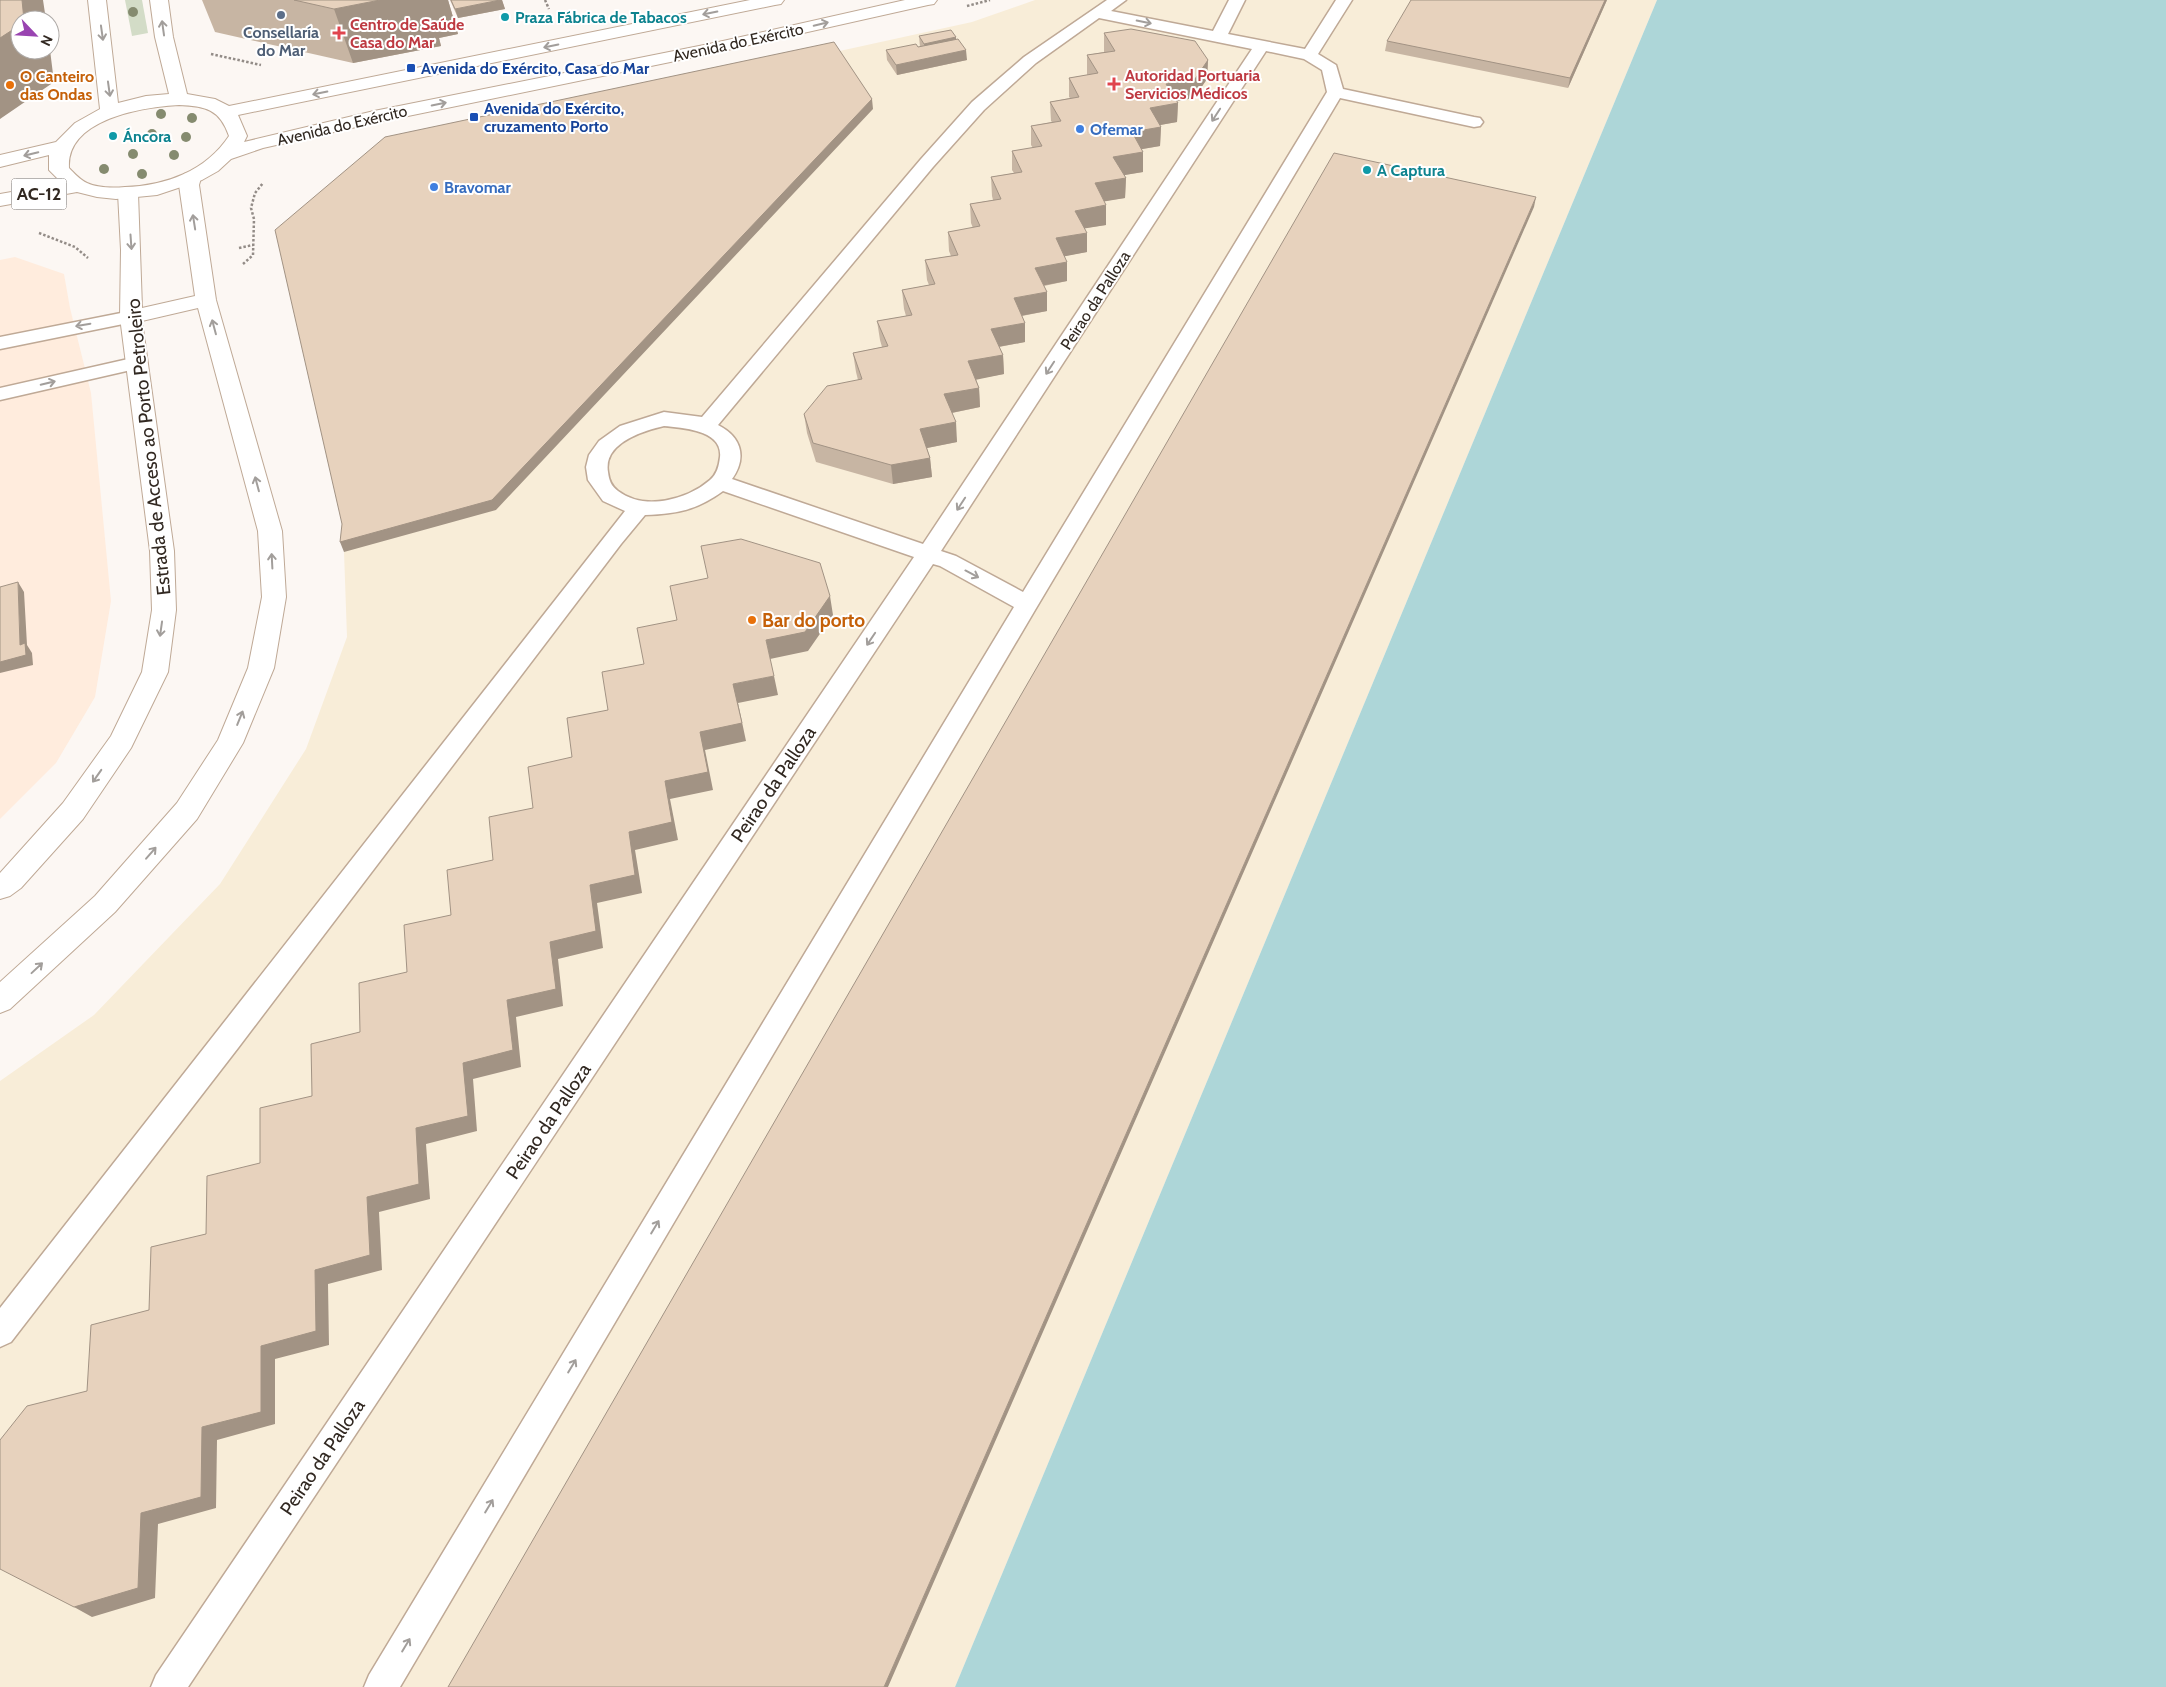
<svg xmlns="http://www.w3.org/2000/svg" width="2166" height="1687" font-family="Cabin,sans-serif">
  <rect width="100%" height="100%" fill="#fcf7f3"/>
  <!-- industrial -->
  <path fill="#f8edd8" d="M 1035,0 L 1657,0 L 955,1687 L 0,1687 L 0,1081 L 94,1015 L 220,884 L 306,749 L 347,637 L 344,552 L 346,534 L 835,52 L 972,22 Z"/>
  <!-- built -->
  <path fill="#ffecdd" d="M 15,257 L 64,274 L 70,308 L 91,393 L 111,601 L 95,697 L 56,763 L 0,819 L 0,260 Z"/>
  <!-- green -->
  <path fill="#d3dcc7" d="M 125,0 L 142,0 L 148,33 L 132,36 Z"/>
  <!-- water -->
  <path fill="#add6d8" d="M 1657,0 L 2166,0 L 2166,1687 L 955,1687 Z"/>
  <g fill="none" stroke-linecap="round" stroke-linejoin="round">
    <defs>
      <path id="lane" d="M 1107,0 L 1126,0 L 1111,11 L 1213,31 L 1229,0 L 1245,0 L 1228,34 L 1305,49 L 1336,0 L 1352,0 L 1318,54 L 1336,65 L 1343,89 L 1474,117 L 1480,118 L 1483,122 L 1480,126 L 1474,127 L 1340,98 L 1035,610 L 400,1687 L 364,1687 L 369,1675 L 1014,607 L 940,566 L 933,564 L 188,1687 L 151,1687 L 156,1675 L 914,557 L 723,491 C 697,510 677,514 645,515 L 621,544 L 238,1048 L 11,1342 L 0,1347 L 0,1308 L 625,511 L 603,501 L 588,480 L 586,467 L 589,455 L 599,441 L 620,426 L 664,412 L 702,417 L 921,159 L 972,102 L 1024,57 ZM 1099,18 L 1252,49 L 923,544 L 732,479 C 747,458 742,437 718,425 L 933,167 L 984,110 L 1036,63 ZM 1266,51 L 1304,59 L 1322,70 L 1327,92 L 1023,592 L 956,556 L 941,551 ZM 664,426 C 683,428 723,430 720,457 C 719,466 717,474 710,480 C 687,500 644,511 618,491 C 611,486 609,480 608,472 C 603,443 643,431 664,426 Z
        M 131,311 L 138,313 L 141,317 L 138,321 L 0,349 L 0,337 Z
        M 137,357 L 144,359 L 147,363 L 144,367 L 0,400 L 0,388 Z"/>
      <path id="secondary" d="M 191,172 L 198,174 L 201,178 L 199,185 L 216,300 L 282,531 L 286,597 L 274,668 L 243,743 L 197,819 L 115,912 L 10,1009 L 0,1013 L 0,982 L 95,896 L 177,803 L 218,740 L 248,668 L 262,597 L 258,531 L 198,308 L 142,321 L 174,551 L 176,610 L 168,672 L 131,748 L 83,819 L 21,888 L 10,896 L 0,899 L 0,873 L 63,803 L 111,736 L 142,672 L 152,610 L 150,551 L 120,317 L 121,250 L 118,193 L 121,189 L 128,187 L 135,189 L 138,193 L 142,308 L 195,296 L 179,185 L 184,174 Z"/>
      <path id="primary" d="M 88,0 L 106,0 L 118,103 L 146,96 L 169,94 L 155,37 L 150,0 L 168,0 L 173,37 L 187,94 L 215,99 L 229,106 L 750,0 L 784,0 L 781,4 L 775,5 L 238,115 L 247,136 L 244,142 L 374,111 L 714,43 L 905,0 L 937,0 L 934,4 L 928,5 L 714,53 L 374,123 L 263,148 L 231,159 L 218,171 L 202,180 L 157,195 L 116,199 L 97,197 L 77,192 L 0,206 L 0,194 L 62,183 L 49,170 L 49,155 L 0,167 L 0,155 L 56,142 L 75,123 L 100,109 ZM 179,105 C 205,106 220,109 229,136 C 206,171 165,186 125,187 C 113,188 98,188 87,183 C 80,180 74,173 69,168 C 66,119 143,107 179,105 Z"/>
    </defs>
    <!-- lane casing -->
    <use href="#lane" stroke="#bfa996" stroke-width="3"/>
    <!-- secondary casing -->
    <use href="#secondary" stroke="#bfa996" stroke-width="2"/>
    <!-- primary casing -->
    <use href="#primary" stroke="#bfa996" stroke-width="2"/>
    <!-- path -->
    <path stroke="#938c87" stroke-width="2.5" stroke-dasharray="2.5 2" stroke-linecap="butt" d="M 545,0 L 549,9
      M 967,6 L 990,0
      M 211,54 L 261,65
      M 39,233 L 75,247 L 88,258
      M 239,248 L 253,245
      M 243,264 L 253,255 L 254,219 L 251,208 L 255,193 L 263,183"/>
    <!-- lane -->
    <use href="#lane" fill="#fff" fill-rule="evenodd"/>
    <!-- secondary -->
    <use href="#secondary" fill="#fff" fill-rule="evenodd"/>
    <!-- primary -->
    <use href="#primary" fill="#fff" fill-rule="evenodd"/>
  </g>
  <!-- trees -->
  <g fill="#858b6f">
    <circle cx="133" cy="12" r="5"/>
    <circle cx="161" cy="114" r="5"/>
    <circle cx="192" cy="118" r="5"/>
    <circle cx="152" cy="134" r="5"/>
    <circle cx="186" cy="137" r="5"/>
    <circle cx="133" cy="154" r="5"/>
    <circle cx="174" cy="155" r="5"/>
    <circle cx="104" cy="169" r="5"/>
    <circle cx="142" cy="174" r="5"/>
  </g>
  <!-- wall -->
  <path fill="#c7b5a3" d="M 202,0 L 448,0 L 458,34 L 439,38 L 441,46 L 353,63 L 215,32 Z
    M 450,0 L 502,0 L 505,9 L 458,18 Z
    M 1607,0 L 1568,88 L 1385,51 L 1387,41 Z
    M 1104,33 L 1208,60 L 1207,79 L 1194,98 L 1177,101 L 1178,103 L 1177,122 L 1160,125 L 1161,127 L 1160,146 L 1142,149 L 1143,172 L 1124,175 L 1126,178 L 1125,198 L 1104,201 L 1106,225 L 1085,228 L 1087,252 L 1064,256 L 1067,281 L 1044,286 L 1047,292 L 1047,311 L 1022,316 L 1025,323 L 1025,342 L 999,347 L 1003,355 L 1004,374 L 976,379 L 979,388 L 980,407 L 952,413 L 957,442 L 927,448 L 930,458 L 932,477 L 893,484 L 816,462 L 807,433 L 804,414 L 858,380 L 856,372 L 853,353 L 882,347 L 880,340 L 877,321 L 906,316 L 904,309 L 902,290 L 929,285 L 927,280 L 925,260 L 951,256 L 949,251 L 948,232 L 973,228 L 971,223 L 970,204 L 993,200 L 992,196 L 991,177 L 1014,173 L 1012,170 L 1012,151 L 1033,148 L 1031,145 L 1031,126 L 1052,122 L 1051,121 L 1050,102 L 1070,98 L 1069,97 L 1069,78 L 1087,75 L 1087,55 L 1104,52 Z
    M 919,36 L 956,37 L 956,39 L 967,60 L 897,75 L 887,60 L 886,50 L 920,47 Z"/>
  <!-- shaded-wall -->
  <path fill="#a29384" d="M 0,0 L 43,0 L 46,20 L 20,20 L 20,50 L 50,50 L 54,82 L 0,119 Z
    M 380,0 L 448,0 L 458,34 L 439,38 L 441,46 L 353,63 L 334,9 Z
    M 500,0 L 502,0 L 505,9 L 458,18 L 455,9 Z
    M 1605,0 L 1607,0 L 1568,88 L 1570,78 Z
    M 956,37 L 956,47 L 925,54 L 924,44 Z
    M 966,50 L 967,60 L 897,75 L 896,65 Z
    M 1208,60 L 1207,79 L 1194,98 L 1166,103 L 1166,84 Z
    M 872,99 L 873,109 L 496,510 L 344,552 L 340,542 Z
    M 1178,103 L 1177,122 L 1149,127 L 1150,108 Z
    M 1161,127 L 1160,146 L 1131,151 L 1132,132 Z
    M 1143,152 L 1143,172 L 1113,177 L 1113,157 Z
    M 1126,178 L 1125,198 L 1095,203 L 1095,183 Z
    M 1536,197 L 1534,207 L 888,1687 L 884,1687 Z
    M 1106,205 L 1106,225 L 1075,230 L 1075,211 Z
    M 1087,233 L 1087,252 L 1056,258 L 1056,238 Z
    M 1067,262 L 1067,281 L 1035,287 L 1035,268 Z
    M 1047,292 L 1047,311 L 1014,317 L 1014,298 Z
    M 1025,323 L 1025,342 L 992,348 L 991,329 Z
    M 1003,355 L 1004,374 L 970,381 L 968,361 Z
    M 979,388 L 980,407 L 946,414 L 944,394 Z
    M 956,422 L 957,442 L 922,449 L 920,429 Z
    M 930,458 L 932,477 L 893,484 L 891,465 Z
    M 18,582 L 24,592 L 27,645 L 32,653 L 33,665 L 0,673 L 0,662 L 20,645 Z
    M 830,596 L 833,615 L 808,651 L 770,659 L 766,640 Z
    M 774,676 L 778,695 L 738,703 L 746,741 L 705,750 L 713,790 L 670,799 L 678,840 L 635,850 L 642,893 L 597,903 L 603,948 L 558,959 L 563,1006 L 516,1017 L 521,1067 L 473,1079 L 477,1131 L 426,1144 L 430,1199 L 379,1212 L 382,1270 L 328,1284 L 329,1345 L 275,1359 L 275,1424 L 217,1440 L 216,1508 L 158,1524 L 155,1598 L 92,1617 L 74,1607 L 141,1513 L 733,684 Z"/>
  <!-- building -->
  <path fill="#e7d2bd" stroke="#a29384" d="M 0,0 L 22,0 L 24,20 L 20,20 L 20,25 L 0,38 Z
    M 294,0 L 380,0 L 334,9 Z
    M 451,0 L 500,0 L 455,9 Z
    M 1411,0 L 1605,0 L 1570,78 L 1387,41 Z
    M 1131,29 L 1195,41 L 1208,60 L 1195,79 L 1166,84 L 1178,103 L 1150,108 L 1161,127 L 1132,132 L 1143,152 L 1113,157 L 1126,178 L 1095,183 L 1106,205 L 1075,211 L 1087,233 L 1056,238 L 1067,262 L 1035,268 L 1047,292 L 1014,298 L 1025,323 L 991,329 L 1003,355 L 968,361 L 979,388 L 944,394 L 956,422 L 920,429 L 930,458 L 891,465 L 813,443 L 804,414 L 827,386 L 862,379 L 853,353 L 888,346 L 877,321 L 912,315 L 902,290 L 935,284 L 925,260 L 958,255 L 948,232 L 980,226 L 970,204 L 1001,199 L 991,177 L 1022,172 L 1012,151 L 1042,146 L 1031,126 L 1061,121 L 1050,102 L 1079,97 L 1069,78 L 1098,73 L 1087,55 L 1115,51 L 1104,33 Z
    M 951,30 L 956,37 L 924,44 L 919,36 Z
    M 958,39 L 966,50 L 896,65 L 886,50 L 916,44 L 918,47 Z
    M 834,42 L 872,99 L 492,500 L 340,542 L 342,524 L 275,230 L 385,137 Z
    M 1334,153 L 1536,197 L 884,1687 L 448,1687 Z
    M 741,539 L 820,563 L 830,596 L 805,632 L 766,640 L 774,676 L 733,684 L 742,723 L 700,732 L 708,772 L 665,781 L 672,822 L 629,832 L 635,875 L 590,885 L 596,931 L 550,942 L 556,989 L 507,1000 L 513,1050 L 463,1063 L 468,1116 L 416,1128 L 419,1184 L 367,1197 L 370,1255 L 315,1270 L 316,1331 L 261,1346 L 261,1412 L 202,1427 L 201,1497 L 141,1513 L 138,1588 L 74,1607 L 0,1569 L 0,1440 L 27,1406 L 87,1391 L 91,1325 L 149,1310 L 151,1247 L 206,1234 L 207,1176 L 260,1163 L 260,1108 L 312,1096 L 311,1044 L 360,1032 L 359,983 L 407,972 L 404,925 L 451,915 L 447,870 L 493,860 L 489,817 L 533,808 L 528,767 L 572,757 L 567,718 L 608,710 L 602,672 L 644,664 L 637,628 L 677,620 L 670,586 L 708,578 L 701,546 Z
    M 18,582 L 20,645 L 25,643 L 26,655 L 0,662 L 0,587 Z"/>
  <!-- one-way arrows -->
  <defs><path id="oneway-shaft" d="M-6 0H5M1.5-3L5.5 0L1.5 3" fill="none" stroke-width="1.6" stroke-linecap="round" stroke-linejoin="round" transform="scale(1.25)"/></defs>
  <g stroke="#a29e9b">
    <use href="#oneway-shaft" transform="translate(710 13) rotate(169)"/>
    <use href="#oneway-shaft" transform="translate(1144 22) rotate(11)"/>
    <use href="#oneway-shaft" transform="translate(821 24) rotate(-13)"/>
    <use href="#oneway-shaft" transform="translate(163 28) rotate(-98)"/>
    <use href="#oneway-shaft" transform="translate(102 33) rotate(82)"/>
    <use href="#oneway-shaft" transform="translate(551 46) rotate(168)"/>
    <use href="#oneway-shaft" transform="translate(109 89) rotate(82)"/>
    <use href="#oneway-shaft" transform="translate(320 93) rotate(169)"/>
    <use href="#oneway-shaft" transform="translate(439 104) rotate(-12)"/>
    <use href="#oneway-shaft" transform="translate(1216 115) rotate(123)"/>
    <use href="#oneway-shaft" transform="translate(31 154) rotate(167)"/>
    <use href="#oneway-shaft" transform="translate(194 222) rotate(-99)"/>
    <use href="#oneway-shaft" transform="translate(131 242) rotate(86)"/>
    <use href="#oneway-shaft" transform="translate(83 325) rotate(170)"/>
    <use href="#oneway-shaft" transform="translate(214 327) rotate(-105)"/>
    <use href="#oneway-shaft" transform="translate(1050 368) rotate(123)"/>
    <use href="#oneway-shaft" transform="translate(48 383) rotate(-13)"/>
    <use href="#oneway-shaft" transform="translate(257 484) rotate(-105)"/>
    <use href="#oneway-shaft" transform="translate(961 504) rotate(123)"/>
    <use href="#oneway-shaft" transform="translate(272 561) rotate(-93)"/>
    <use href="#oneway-shaft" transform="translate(972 574) rotate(28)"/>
    <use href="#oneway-shaft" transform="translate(161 629) rotate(98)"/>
    <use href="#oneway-shaft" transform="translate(871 639) rotate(124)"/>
    <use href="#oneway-shaft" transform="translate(240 718) rotate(-68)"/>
    <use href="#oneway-shaft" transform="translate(97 776) rotate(125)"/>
    <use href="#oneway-shaft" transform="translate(151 853) rotate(-49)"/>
    <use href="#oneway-shaft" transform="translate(37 968) rotate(-43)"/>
    <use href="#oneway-shaft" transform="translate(655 1227) rotate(-59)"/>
    <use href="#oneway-shaft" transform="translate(572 1366) rotate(-59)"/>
    <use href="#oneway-shaft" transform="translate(489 1506) rotate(-59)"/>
    <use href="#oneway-shaft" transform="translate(406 1645) rotate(-59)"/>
  </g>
  <!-- markers -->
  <circle fill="#5c6f8a" stroke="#fff" stroke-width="2" cx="281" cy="15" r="5"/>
  <g fill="#0f9aa8" stroke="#fff" stroke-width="2">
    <circle cx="505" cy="17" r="5"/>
    <circle cx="113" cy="136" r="5"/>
    <circle cx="1367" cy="170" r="5"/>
  </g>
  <g fill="#e0444e" stroke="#fff" stroke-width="2">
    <path d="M336.5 25.5h5v5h5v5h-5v5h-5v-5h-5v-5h5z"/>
    <path d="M1111.5 76.5h5v5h5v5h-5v5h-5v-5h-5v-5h5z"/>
  </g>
  <g fill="#1a4fb4" stroke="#fff" stroke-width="2">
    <rect x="406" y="63" width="10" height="10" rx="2.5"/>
    <rect x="469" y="112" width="10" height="10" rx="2.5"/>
  </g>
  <g fill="#e8710a" stroke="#fff" stroke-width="2">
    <circle cx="10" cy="85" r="5"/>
    <circle cx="752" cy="620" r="5"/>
  </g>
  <g fill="#3f7fe0" stroke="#fff" stroke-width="2">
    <circle cx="1080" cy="129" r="5"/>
    <circle cx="434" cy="187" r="5"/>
  </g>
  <g text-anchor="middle" stroke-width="4" stroke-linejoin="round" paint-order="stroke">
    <!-- far-culture labels -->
    <g font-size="16" font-weight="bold" fill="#0d838f" stroke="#fff" text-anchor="start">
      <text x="515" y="23">Praza Fábrica de Tabacos</text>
      <text x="123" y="142">Áncora</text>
      <text x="1377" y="176">A Captura</text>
    </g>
    <!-- far-health labels -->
    <g font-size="16" font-weight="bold" fill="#be3a42" stroke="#fff" text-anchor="start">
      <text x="350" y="30">Centro de Saúde<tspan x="350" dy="18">Casa do Mar</tspan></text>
      <text x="1125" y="81">Autoridad Portuaria<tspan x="1125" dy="18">Servicios Médicos</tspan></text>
    </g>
    <!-- far-service labels -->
    <g font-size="16" font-weight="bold" fill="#4e5e75" stroke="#fff">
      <text x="281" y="38">Consellaría<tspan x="281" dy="18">do Mar</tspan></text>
    </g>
    <!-- far-street labels -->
    <g font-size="16" fill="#312821" stroke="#fff">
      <text transform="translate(738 42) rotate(-12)" y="6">Avenida do Exército</text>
      <text transform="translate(342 125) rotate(-13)" y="6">Avenida do Exército</text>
      <text transform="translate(1095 300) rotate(-57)" y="6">Peirao da Palloza</text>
    </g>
    <!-- far-transit labels -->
    <g font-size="16" font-weight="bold" fill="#164399" stroke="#fff" text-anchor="start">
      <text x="421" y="74">Avenida do Exército, Casa do Mar</text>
      <text x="484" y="114">Avenida do Exército,<tspan x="484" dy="18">cruzamento Porto</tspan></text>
    </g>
    <!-- far-food labels -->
    <g font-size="16" font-weight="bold" fill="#c56008" stroke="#fff" text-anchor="start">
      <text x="20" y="82">O Canteiro<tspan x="20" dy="18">das Ondas</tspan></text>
    </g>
    <!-- far-shop labels -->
    <g font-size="16" font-weight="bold" fill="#366cbe" stroke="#fff" text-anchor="start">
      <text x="1090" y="135">Ofemar</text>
      <text x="444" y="193">Bravomar</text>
    </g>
    <!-- shield labels -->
    <rect fill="#fff" stroke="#6f6864" stroke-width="1" x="11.5" y="178.5" width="55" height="31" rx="4"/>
    <g font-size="18" font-weight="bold" fill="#312821">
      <text x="39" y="200">AC-12</text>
    </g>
    <!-- street labels -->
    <g font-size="19" fill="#312821" stroke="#fff">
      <text transform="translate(148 447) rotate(-96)" y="7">Estrada de Acceso ao Porto Petroleiro</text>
      <text transform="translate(773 784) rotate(-56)" y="7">Peirao da Palloza</text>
      <text transform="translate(548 1121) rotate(-56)" y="7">Peirao da Palloza</text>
      <text transform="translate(322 1457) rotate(-56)" y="7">Peirao da Palloza</text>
    </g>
    <!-- food labels -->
    <g font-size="19" font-weight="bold" fill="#c56008" stroke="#fff" text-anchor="start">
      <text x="762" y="627">Bar do porto</text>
    </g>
  </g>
  <!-- north arrow -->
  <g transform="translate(35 35) rotate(115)"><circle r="24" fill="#ffffff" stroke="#ada9a6"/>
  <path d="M0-4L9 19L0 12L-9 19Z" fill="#9944b1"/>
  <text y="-8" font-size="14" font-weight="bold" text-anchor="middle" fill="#312821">N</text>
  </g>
</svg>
